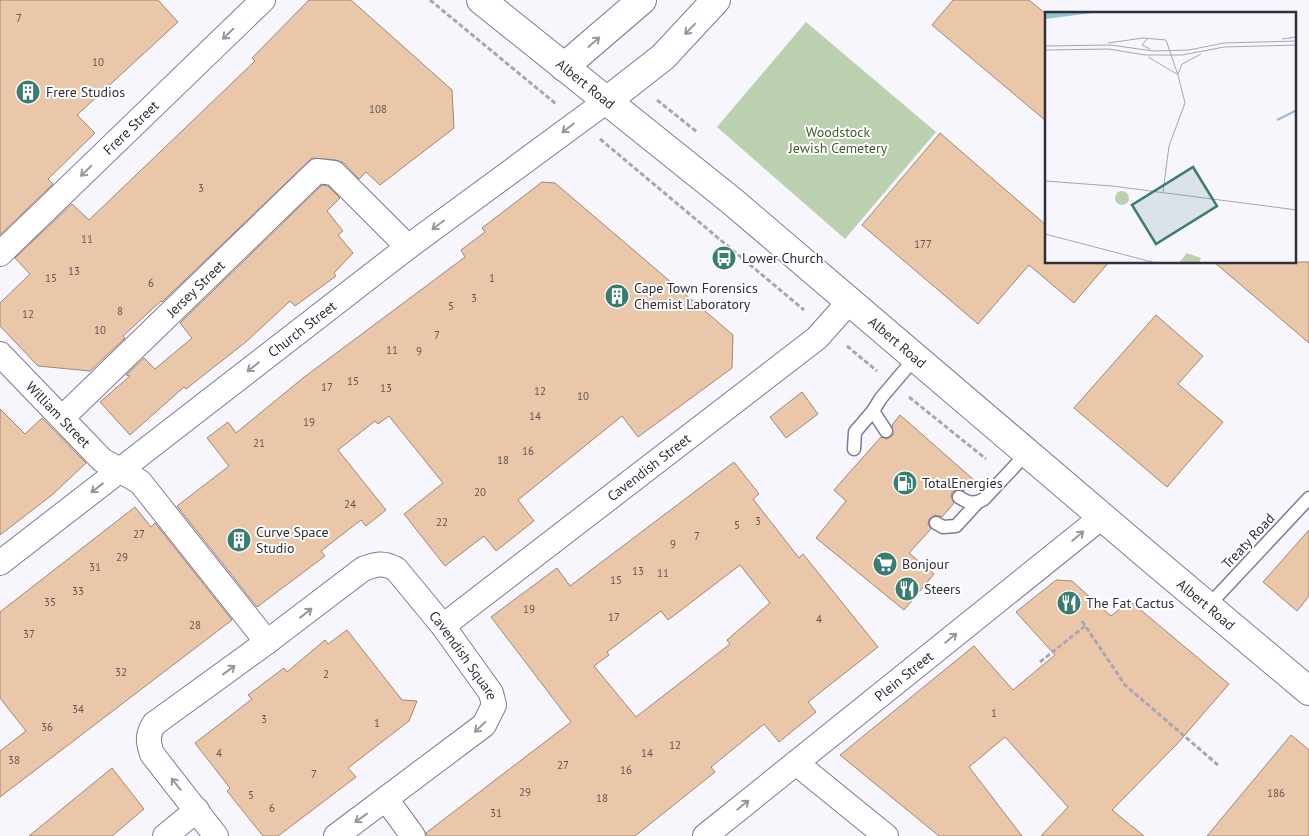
<svg xmlns="http://www.w3.org/2000/svg" width="1309" height="836" font-family="'PT Sans',sans-serif">
  <rect width="100%" height="100%" fill="#f7f6fd"/>
  <!-- green -->
  <path fill="#bbd0af" d="M 806,22 L 936,132 L 845,239 L 717,127 Z"/>
  <!-- building -->
  <path fill="#ebc7a9" stroke="#a2866e" fill-rule="evenodd" d="M 0,0 L 158,0 L 178,22 L 77,115 L 95,133 L 48,179 L 53,184 L 0,235 Z
    M 309,0 L 351,0 L 452,90 L 454,128 L 380,185 L 366,172 L 359,179 L 344,163 L 336,160 L 312,158 L 162,302 L 161,301 L 123,336 L 125,338 L 90,371 L 38,366 L 0,326 L 0,303 L 30,274 L 15,258 L 72,204 L 89,220 L 255,61 L 252,58 Z
    M 953,0 L 1029,0 L 1046,14 L 1046,121 L 932,25 Z
    M 940,133 L 1046,225 L 1046,262 L 1109,262 L 1074,303 L 1029,265 L 978,324 L 862,225 Z
    M 542,182 L 555,183 L 733,335 L 732,368 L 638,437 L 622,416 L 518,500 L 534,521 L 496,551 L 484,536 L 445,566 L 404,514 L 443,483 L 389,416 L 378,424 L 375,421 L 338,450 L 386,510 L 366,526 L 361,520 L 321,551 L 325,556 L 257,607 L 177,506 L 229,466 L 207,438 L 228,422 L 236,433 L 303,378 L 465,257 L 461,250 L 485,232 L 482,228 Z
    M 322,185 L 328,186 L 340,198 L 327,211 L 343,231 L 338,235 L 353,253 L 334,273 L 336,276 L 295,306 L 290,301 L 247,341 L 186,389 L 184,387 L 130,435 L 100,402 L 130,376 L 126,375 L 144,358 L 155,369 L 192,338 L 180,323 Z
    M 1214,262 L 1309,262 L 1309,343 Z
    M 1156,315 L 1203,356 L 1178,384 L 1223,422 L 1167,487 L 1074,408 Z
    M 802,392 L 818,414 L 786,438 L 770,417 Z
    M 0,409 L 25,434 L 42,418 L 86,463 L 52,495 L 0,535 Z
    M 900,415 L 974,480 L 964,491 L 959,489 L 952,492 L 951,497 L 954,503 L 942,517 L 935,515 L 929,519 L 928,524 L 931,529 L 909,553 L 934,574 L 904,610 L 816,538 L 846,501 L 834,490 L 881,437 L 887,439 L 893,435 L 892,425 Z
    M 734,462 L 759,494 L 753,499 L 799,558 L 803,554 L 878,647 L 808,702 L 816,712 L 779,742 L 764,724 L 711,767 L 715,772 L 635,836 L 427,836 L 426,833 L 571,722 L 491,617 L 557,568 L 570,586 ZM 740,565 L 770,603 L 727,640 L 730,644 L 636,717 L 594,666 L 609,655 L 607,652 L 661,611 L 668,620 Z
    M 135,507 L 151,527 L 155,523 L 232,620 L 0,797 L 0,751 L 26,731 L 0,698 L 0,612 Z
    M 1309,530 L 1309,596 L 1297,611 L 1263,582 Z
    M 1056,580 L 1072,581 L 1111,616 L 1130,601 L 1229,684 L 1177,744 L 1112,810 L 1144,836 L 1041,836 L 1068,807 L 1005,737 L 969,767 L 1022,836 L 939,836 L 840,755 L 974,646 L 1013,690 L 1055,655 L 1016,612 Z
    M 347,630 L 402,700 L 417,701 L 409,721 L 348,768 L 356,777 L 278,836 L 263,836 L 227,791 L 230,788 L 195,743 L 252,699 L 248,695 L 284,668 L 287,672 L 325,640 L 328,644 Z
    M 1291,735 L 1309,750 L 1309,836 L 1207,836 Z
    M 112,768 L 144,809 L 112,836 L 29,836 Z"/>
  <g fill="none" stroke-linecap="round" stroke-linejoin="round">
    <defs>
      <path id="service" d="M 886,431 L 873,411 L 881,398 L 915,358
        M 854,449 L 855,432 L 873,411
        M 959,497 C 968,503 974,505 984,499 L 1027,453
        M 936,523 L 943,527 L 956,526 L 977,503
        M 1209,605 L 1309,498"/>
      <g id="minor">
        <path id="s1" d="M 0,254 L 263,0"/>
        <path id="s2" d="M 0,354 L 102,460 L 140,482 L 267,642"/>
        <path id="s3" d="M 62,418 L 317,171 L 334,173 L 408,247"/>
        <path id="s4" d="M 0,563 L 408,247 L 608,100"/>
        <path id="s5" d="M 443,626 L 817,338 L 849,302"/>
        <path d="M 796,763 L 886,836"/>
        <path d="M 386,799 L 413,836"/>
        <path d="M 165,836 L 197,810"/>
        <path id="s6" d="M 216,836 L 152,754 C 148,742 147,735 154,724 L 267,642 L 363,569 C 376,564 383,562 396,569 L 443,626 L 491,693 L 494,705 L 484,725 L 336,836"/>
        <path id="s7" d="M 705,836 L 1103,516"/>
      </g>
      <path id="secondary" d="M 564,67 L 642,0
        M 608,100 L 663,57 L 716,0"/>
      <g id="primary">
        <path id="s8" d="M 481,0 L 733,202 L 1154,561 L 1309,691"/>
      </g>
    </defs>
    <!-- service casing -->
    <use href="#service" stroke="#7e7a9a" stroke-width="15"/>
    <!-- minor casing -->
    <use href="#minor" stroke="#7e7a9a" stroke-width="26"/>
    <!-- secondary casing -->
    <use href="#secondary" stroke="#7e7a9a" stroke-width="30"/>
    <!-- primary casing -->
    <use href="#primary" stroke="#7e7a9a" stroke-width="30"/>
    <!-- path -->
    <path stroke="#a8a7b1" stroke-width="3" stroke-dasharray="5 2.5" stroke-linecap="butt" d="M 430,0 L 556,104
      M 657,100 L 697,132
      M 600,139 L 804,310
      M 847,346 L 877,371
      M 909,397 L 986,459
      M 1082,621 L 1125,685 L 1218,765
      M 1040,662 L 1085,626"/>
    <!-- service -->
    <use href="#service" stroke="#fff" stroke-width="12"/>
    <!-- minor -->
    <use href="#minor" stroke="#fff" stroke-width="24"/>
    <!-- secondary -->
    <use href="#secondary" stroke="#fff" stroke-width="28"/>
    <!-- primary -->
    <use href="#primary" stroke="#fff" stroke-width="28"/>
  </g>
  <!-- one-way arrows -->
  <defs><path id="oneway-shaft" d="M-6 0H5M1.5-3L5.5 0L1.5 3" fill="none" stroke-width="1.6" stroke-linecap="round" stroke-linejoin="round" transform="scale(1.25)"/></defs>
  <g stroke="#98979e">
    <use href="#oneway-shaft" transform="translate(690 29) rotate(134)"/>
    <use href="#oneway-shaft" transform="translate(228 34) rotate(136)"/>
    <use href="#oneway-shaft" transform="translate(594 42) rotate(-41)"/>
    <use href="#oneway-shaft" transform="translate(568 128) rotate(143)"/>
    <use href="#oneway-shaft" transform="translate(86 171) rotate(136)"/>
    <use href="#oneway-shaft" transform="translate(438 225) rotate(143)"/>
    <use href="#oneway-shaft" transform="translate(253 367) rotate(142)"/>
    <use href="#oneway-shaft" transform="translate(97 488) rotate(142)"/>
    <use href="#oneway-shaft" transform="translate(1078 536) rotate(-40)"/>
    <use href="#oneway-shaft" transform="translate(306 613) rotate(-38)"/>
    <use href="#oneway-shaft" transform="translate(951 638) rotate(-39)"/>
    <use href="#oneway-shaft" transform="translate(229 670) rotate(-36)"/>
    <use href="#oneway-shaft" transform="translate(480 727) rotate(137)"/>
    <use href="#oneway-shaft" transform="translate(176 784) rotate(-129)"/>
    <use href="#oneway-shaft" transform="translate(743 805) rotate(-39)"/>
    <use href="#oneway-shaft" transform="translate(361 818) rotate(144)"/>
  </g>
  <!-- icons -->
  <defs>
    <symbol id="building-disc" viewBox="-11 -11 22 22"><circle r="9.5" fill="#397d70" stroke="#fff"/><path d="M-4-6H4V6H1V3H-1V6H-4ZM-2.5-4.3h1.7v1.8h-1.7ZM.8-4.3h1.7v1.8H.8ZM-2.5-1h1.7V.8h-1.7ZM.8-1h1.7V.8H.8Z" fill="#fff"/></symbol>
    <symbol id="bus-disc" viewBox="-11 -11 22 22"><circle r="9.5" fill="#397d70" stroke="#fff"/><path d="M-5-6H5V4H4V6H2V4H-2V6H-4V4H-5ZM-3.5-4V0h7V-4ZM-3.5 1.2v1.5H-2V1.2ZM2 1.2v1.5H3.5V1.2Z" fill="#fff"/></symbol>
    <symbol id="fuel-disc" viewBox="-11 -11 22 22"><circle r="9.5" fill="#397d70" stroke="#fff"/><path d="M-5.5-6h7V0h2V4h1.3V-2.5L3-4.5l.8-.8L6-3V5H2.5V1h-1V6h-7ZM-4.2-4.7v3.2H.2V-4.7Z" fill="#fff"/></symbol>
    <symbol id="supermarket-disc" viewBox="-11 -11 22 22"><circle r="9.5" fill="#397d70" stroke="#fff"/><path d="M-6-5.5h2.5l.6 2H6L4.5 2H-2.5L-4.4-4H-6ZM-1.5 3.2a1.3 1.3 0 1 0 .1 0ZM3 3.2a1.3 1.3 0 1 0 .1 0Z" fill="#fff"/></symbol>
    <symbol id="restaurant-disc" viewBox="-11 -11 22 22"><circle r="9.5" fill="#397d70" stroke="#fff"/><path d="M-5-6h1v4h1v-4h1v4h1v-4h1v5L-1.5 .5V6h-2V.5L-5-1ZM5-6V6H3V1.5H1.5Q1.5-4 5-6Z" fill="#fff"/></symbol>
  </defs>
  <g fill-rule="evenodd">
    <use href="#building-disc" x="14" y="78" width="28" height="28"/>
    <use href="#bus-disc" x="710" y="244" width="28" height="28"/>
    <use href="#building-disc" x="603" y="282" width="28" height="28"/>
    <use href="#fuel-disc" x="891" y="469" width="28" height="28"/>
    <use href="#building-disc" x="225" y="526" width="28" height="28"/>
    <use href="#supermarket-disc" x="871" y="550" width="28" height="28"/>
    <use href="#restaurant-disc" x="893" y="575" width="28" height="28"/>
    <use href="#restaurant-disc" x="1055" y="589" width="28" height="28"/>
  </g>
  <g text-anchor="middle" stroke-width="4" stroke-linejoin="round" paint-order="stroke">
    <!-- number labels -->
    <g font-size="11" fill="#5f5557">
      <text x="19" y="22">7</text>
      <text x="98" y="66">10</text>
      <text x="378" y="113">108</text>
      <text x="201" y="192">3</text>
      <text x="87" y="243">11</text>
      <text x="923" y="248">177</text>
      <text x="74" y="275">13</text>
      <text x="51" y="282">15</text>
      <text x="492" y="282">1</text>
      <text x="151" y="287">6</text>
      <text x="474" y="302">3</text>
      <text x="451" y="310">5</text>
      <text x="120" y="315">8</text>
      <text x="28" y="318">12</text>
      <text x="100" y="334">10</text>
      <text x="437" y="339">7</text>
      <text x="392" y="354">11</text>
      <text x="419" y="355">9</text>
      <text x="353" y="385">15</text>
      <text x="327" y="391">17</text>
      <text x="386" y="392">13</text>
      <text x="540" y="395">12</text>
      <text x="583" y="400">10</text>
      <text x="535" y="420">14</text>
      <text x="309" y="426">19</text>
      <text x="259" y="447">21</text>
      <text x="528" y="455">16</text>
      <text x="503" y="464">18</text>
      <text x="480" y="496">20</text>
      <text x="350" y="508">24</text>
      <text x="758" y="525">3</text>
      <text x="442" y="526">22</text>
      <text x="737" y="529">5</text>
      <text x="139" y="538">27</text>
      <text x="697" y="540">7</text>
      <text x="673" y="548">9</text>
      <text x="122" y="561">29</text>
      <text x="95" y="571">31</text>
      <text x="638" y="575">13</text>
      <text x="663" y="577">11</text>
      <text x="616" y="584">15</text>
      <text x="78" y="595">33</text>
      <text x="50" y="606">35</text>
      <text x="529" y="613">19</text>
      <text x="614" y="621">17</text>
      <text x="819" y="623">4</text>
      <text x="195" y="629">28</text>
      <text x="29" y="638">37</text>
      <text x="121" y="676">32</text>
      <text x="326" y="678">2</text>
      <text x="78" y="713">34</text>
      <text x="994" y="717">1</text>
      <text x="264" y="723">3</text>
      <text x="377" y="727">1</text>
      <text x="47" y="731">36</text>
      <text x="675" y="749">12</text>
      <text x="219" y="757">4</text>
      <text x="647" y="757">14</text>
      <text x="14" y="764">38</text>
      <text x="563" y="769">27</text>
      <text x="626" y="774">16</text>
      <text x="314" y="778">7</text>
      <text x="525" y="796">29</text>
      <text x="1276" y="797">186</text>
      <text x="251" y="799">5</text>
      <text x="602" y="802">18</text>
      <text x="272" y="812">6</text>
      <text x="496" y="817">31</text>
    </g>
    <!-- street labels -->
    <g font-size="14" fill="#302f3c" stroke="#fff">
      <text dy="5" stroke="none"><textPath href="#s8" startOffset="134">Albert Road</textPath></text>
      <text dy="5" stroke="none"><textPath href="#s1" startOffset="182">Frere Street</textPath></text>
      <text dy="5" stroke="none"><textPath href="#s3" startOffset="186">Jersey Street</textPath></text>
      <text dy="5" stroke="none"><textPath href="#s4" startOffset="382">Church Street</textPath></text>
      <text dy="5" stroke="none"><textPath href="#s8" startOffset="539">Albert Road</textPath></text>
      <text dy="5" stroke="none"><textPath href="#s2" startOffset="84">William Street</textPath></text>
      <text dy="5" stroke="none"><textPath href="#s5" startOffset="260">Cavendish Street</textPath></text>
      <text transform="translate(1248 541) rotate(-47)" y="5">Treaty Road</text>
      <text dy="5" stroke="none"><textPath href="#s8" startOffset="944">Albert Road</textPath></text>
      <text dy="5" stroke="none"><textPath href="#s6" startOffset="540">Cavendish Square</textPath></text>
      <text dy="5" stroke="none"><textPath href="#s7" startOffset="255">Plein Street</textPath></text>
    </g>
    <!-- poi labels -->
    <g font-size="14" fill="#302f3c" stroke="#fff" text-anchor="start">
      <text x="46" y="97">Frere Studios</text>
      <text x="742" y="263">Lower Church</text>
      <text x="634" y="293">Cape Town Forensics<tspan x="634" dy="16">Chemist Laboratory</tspan></text>
      <text x="922" y="488">TotalEnergies</text>
      <text x="256" y="537">Curve Space<tspan x="256" dy="16">Studio</tspan></text>
      <text x="902" y="569">Bonjour</text>
      <text x="924" y="594">Steers</text>
      <text x="1086" y="608">The Fat Cactus</text>
    </g>
    <!-- park labels -->
    <g font-size="14" fill="#3f5f2a" stroke="#fff">
      <text x="838" y="137">Woodstock<tspan x="838" dy="16">Jewish Cemetery</tspan></text>
    </g>
  </g>
  <!-- overview -->
  <g transform="translate(1045 12)">
    <rect width="251" height="251" fill="#f7f6fd"/>
    <path d="M70 186a7 7 0 1 1 14 0a7 7 0 1 1-14 0ZM 142,241 L 156,246 L 154,251 L 134,251 Z" fill="#bbd0af"/>
    <path d="M 0,0 L 55,0 L 0,7 Z" fill="#8fc5cf"/>
    <path fill="none" stroke="#8fc5cf" stroke-width="2.5" d="M 232,108 L 252,98"/>
    <path fill="none" stroke="#a7a6b0" stroke-width="1" d="M 102,27 L 97,33 L 105,37M 237,27 L 252,25M 63,31 L 98,26 L 121,28 L 133,63M 0,34 L 66,33 L 108,39 L 144,38 L 179,31 L 252,29M 0,38 L 64,37 L 100,43 L 137,43 L 179,35 L 252,33M 103,45 L 132,62M 133,62 L 137,52 L 156,42M 0,169 L 67,174 L 252,198M 118,180 L 124,134 L 140,91 L 133,63M 0,222 L 111,251"/>
    <path fill="#397d70" fill-opacity="0.15" stroke="#397d70" stroke-width="2.5" d="M 148,155 L 172,194 L 111,232 L 87,193 Z"/>
    <rect width="251" height="251" fill="none" stroke="#302f3c" stroke-width="2.5"/>
  </g>
</svg>
